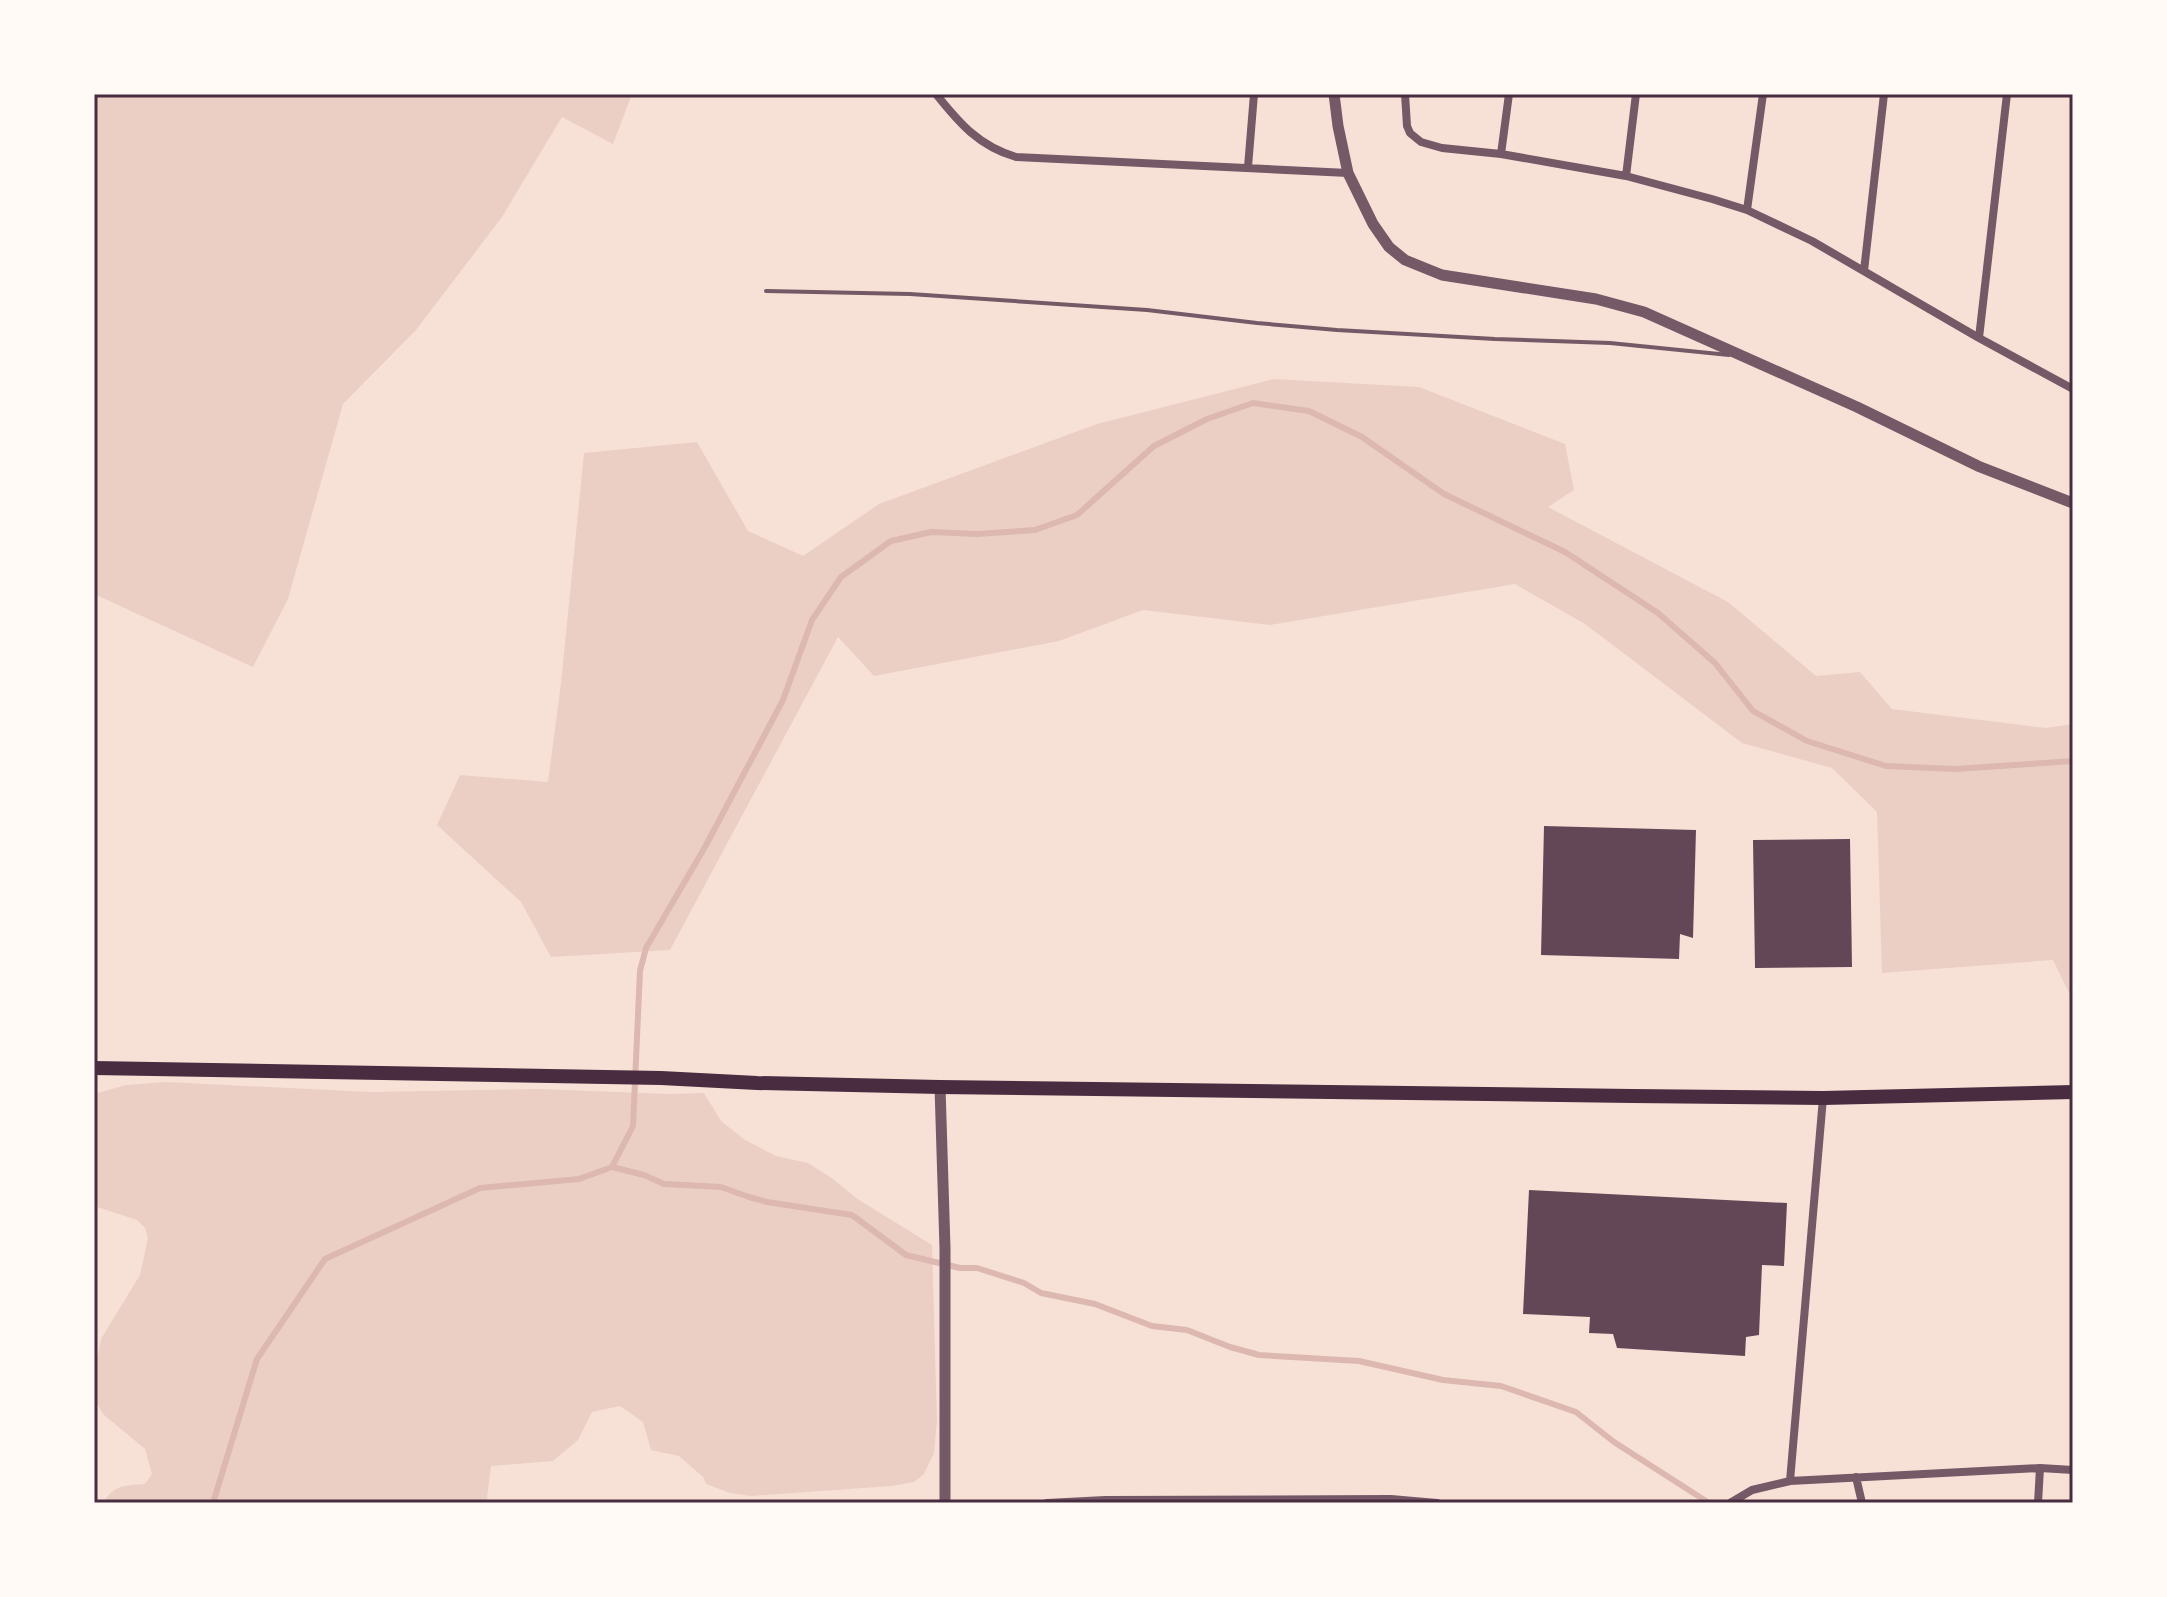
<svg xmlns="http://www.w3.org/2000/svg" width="2167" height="1597" font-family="Commissioner,sans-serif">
  <rect width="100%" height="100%" fill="#f7e1d7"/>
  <!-- green -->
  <path fill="#ebcfc5" d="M 94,94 L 632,94 L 613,144 L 562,117 L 502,217 L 416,330 L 343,404 L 288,599 L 253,667 L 94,594 Z
    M 1274,379 L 1419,387 L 1565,444 L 1574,490 L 1548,507 L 1728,602 L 1816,676 L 1860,672 L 1892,709 L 2046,728 L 2073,724 L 2073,1001 L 2053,960 L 1882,973 L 1877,812 L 1832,768 L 1742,743 L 1585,624 L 1515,584 L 1270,625 L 1143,610 L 1059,641 L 874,676 L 838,637 L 670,950 L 551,957 L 521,902 L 437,825 L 460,775 L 548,782 L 561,683 L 584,453 L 697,442 L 748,531 L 803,556 L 879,504 L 1097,424 Z
    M 166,1082 L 370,1092 L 541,1089 L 668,1094 L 704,1093 L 721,1121 L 745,1140 L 776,1156 L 808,1163 L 833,1179 L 856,1198 L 932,1245 L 937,1421 L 934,1453 L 924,1474 L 914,1482 L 892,1486 L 751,1496 L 730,1493 L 706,1484 L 703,1477 L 679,1456 L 651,1450 L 643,1422 L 620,1406 L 592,1412 L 578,1440 L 553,1461 L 491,1466 L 487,1498 L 489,1503 L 103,1503 C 115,1484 123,1486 145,1484 L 152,1474 L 145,1449 L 103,1414 L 94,1398 L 94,1375 L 101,1339 L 140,1275 L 148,1238 L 145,1228 L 137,1220 L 94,1206 L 94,1094 L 126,1085 Z"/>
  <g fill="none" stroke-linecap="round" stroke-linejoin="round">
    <!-- stream -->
    <path stroke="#dcb8b0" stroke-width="6" d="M 612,1167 L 644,1175 L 664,1184 L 721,1187 L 749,1197 L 767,1202 L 852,1215 L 906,1255 L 960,1268 L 977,1268 L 1024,1283 L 1041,1293 L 1095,1304 L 1152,1326 L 1187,1330 L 1230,1347 L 1259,1355 L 1359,1361 L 1443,1380 L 1501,1386 L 1576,1412 L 1614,1442 L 1709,1503
      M 213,1503 L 257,1359 L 325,1259 L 480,1188 L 579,1179 L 612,1167 L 633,1126 L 640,971 L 646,948 L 705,847 L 783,700 L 812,620 L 841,577 L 891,541 L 931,532 L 977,534 L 1035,530 L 1077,515 L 1154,446 L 1207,419 L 1253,403 L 1309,411 L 1362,437 L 1444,494 L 1565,552 L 1658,613 L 1715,663 L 1753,711 L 1807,741 L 1886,766 L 1955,769 L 2073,761"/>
  </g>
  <!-- building -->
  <path fill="#644757" d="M 1544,826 L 1696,830 L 1693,938 L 1680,934 L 1679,959 L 1541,955 Z
    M 1850,839 L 1852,967 L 1755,968 L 1753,840 Z
    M 1529,1190 L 1787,1203 L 1784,1266 L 1762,1265 L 1759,1335 L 1746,1337 L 1745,1356 L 1617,1348 L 1613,1334 L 1589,1333 L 1590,1317 L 1523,1314 Z"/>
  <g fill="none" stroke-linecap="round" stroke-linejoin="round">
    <!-- service -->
    <path stroke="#755966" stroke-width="4" d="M 766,291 L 910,294 L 1147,310 L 1257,323 L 1337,330 L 1495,339 L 1610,343 L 1729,355"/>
    <!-- minor -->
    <path stroke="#755966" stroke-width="8" d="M 936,94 C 960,124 979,146 1016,157 L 1348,173
      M 1405,94 L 1407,126 L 1410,133 L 1421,142 L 1442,148 L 1501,154 L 1626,176 L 1712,199 L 1747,210 L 1812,241 L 1979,338 L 2073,389
      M 1501,154 L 1509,94
      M 1248,167 L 1254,94
      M 1626,176 L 1636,94
      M 1747,210 L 1763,94
      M 1864,271 L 1884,94
      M 1979,338 L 2007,94
      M 1856,1477 L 1862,1503
      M 1790,1481 L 1823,1098
      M 1047,1503 L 1105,1500 L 1391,1499 L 1437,1503
      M 1730,1503 L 1752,1490 L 1790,1481 L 2040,1468 L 2073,1470
      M 2038,1503 L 2040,1468"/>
    <!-- tertiary -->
    <path stroke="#755966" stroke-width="11" d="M 1334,94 L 1338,126 L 1348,173 L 1373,224 L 1389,247 L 1405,260 L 1442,275 L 1596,299 L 1644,312 L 1857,407 L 1978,466 L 2073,503
      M 940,1087 L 945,1248 L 945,1503"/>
    <!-- primary -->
    <path stroke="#4a2c40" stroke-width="14" d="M 94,1068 L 661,1078 L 757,1083 L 940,1087 L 1632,1096 L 1823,1098 L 2073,1092"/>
  </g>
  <!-- border -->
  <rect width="2167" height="1597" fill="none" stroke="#fffaf5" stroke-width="192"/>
  <rect x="96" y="96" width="1975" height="1405" fill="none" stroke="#4a2c40" stroke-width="3"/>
</svg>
